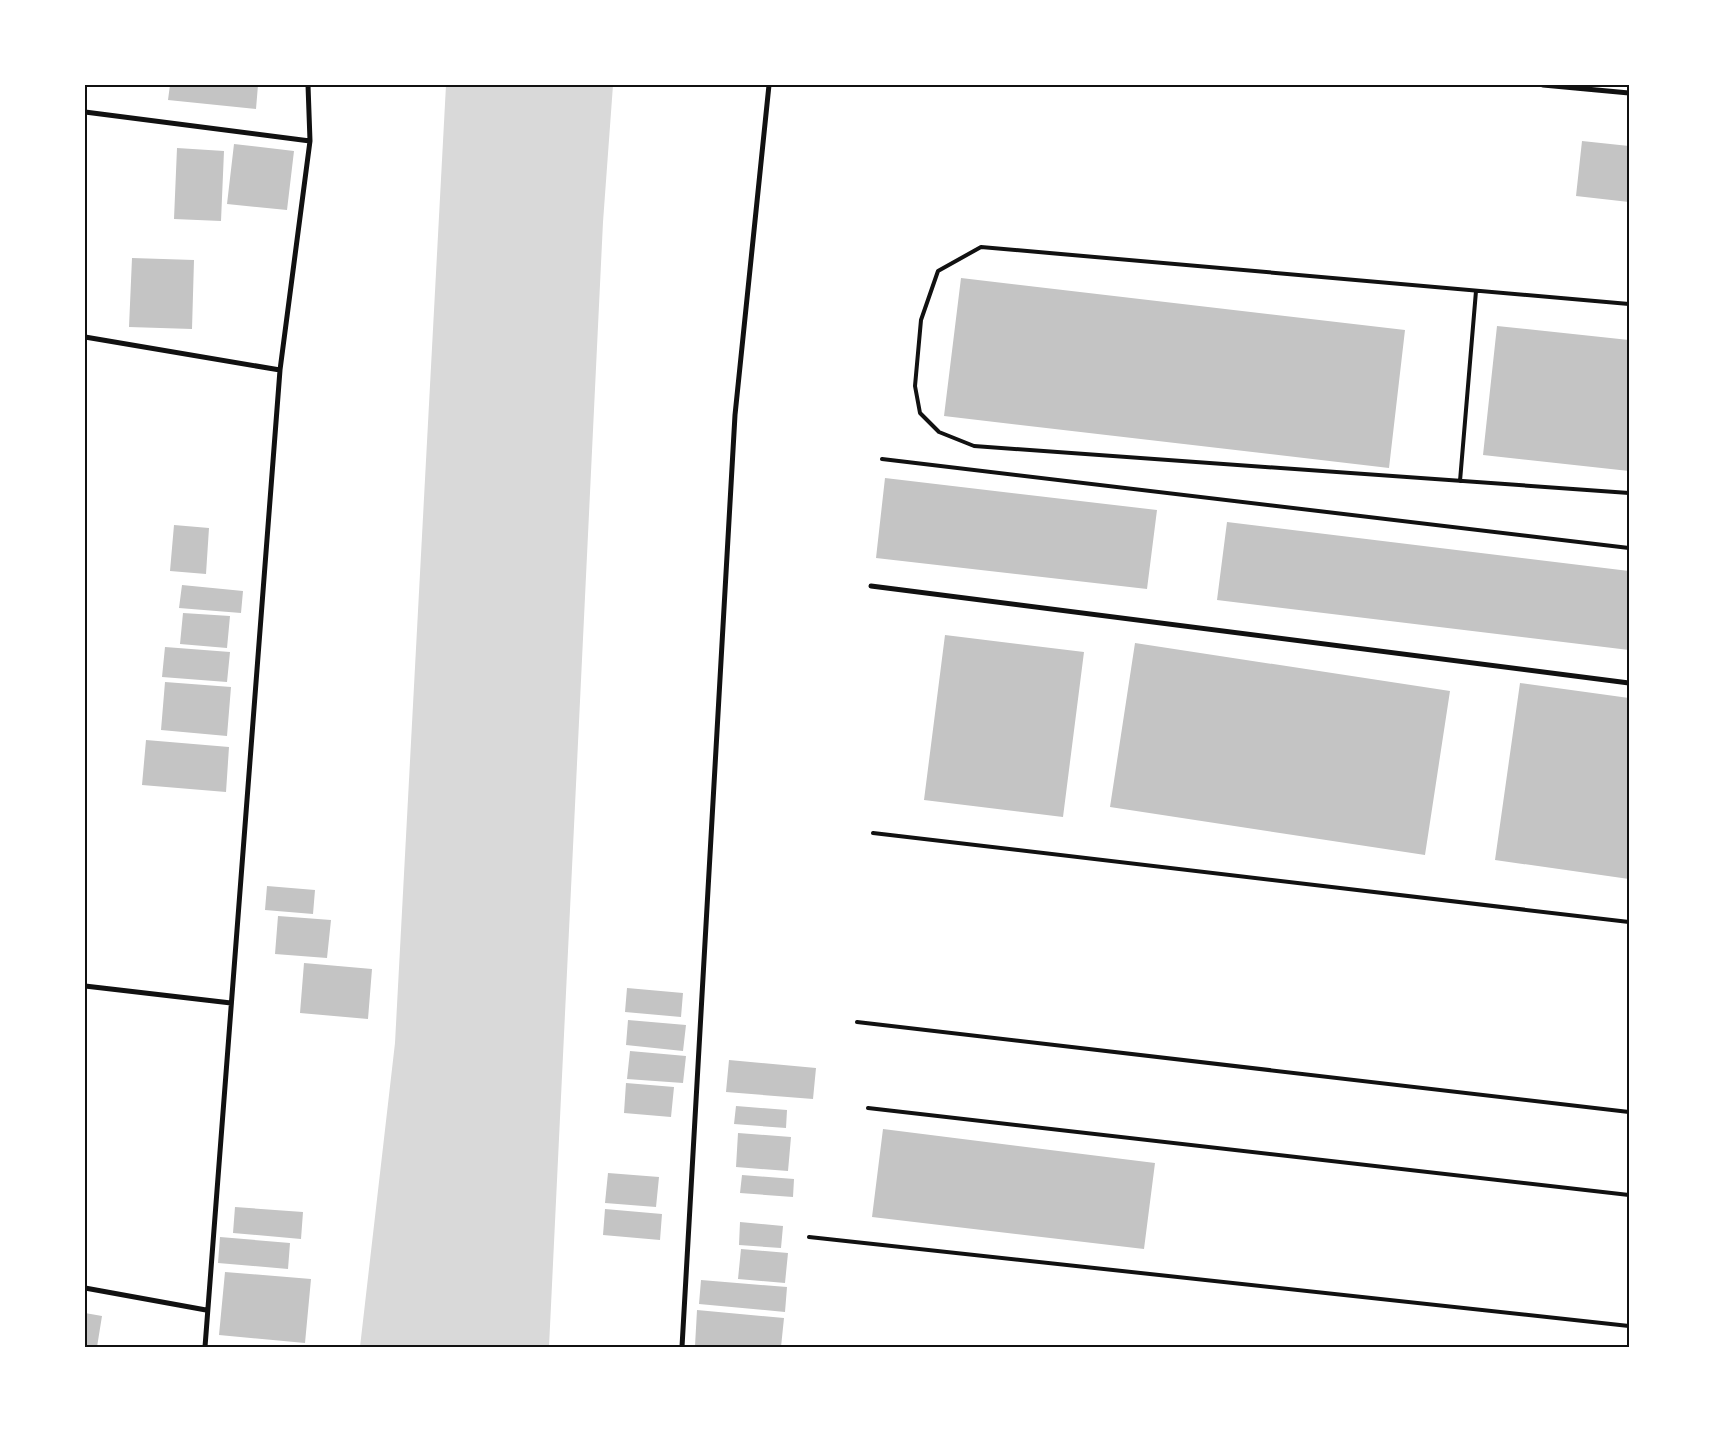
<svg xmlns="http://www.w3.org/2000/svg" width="1714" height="1432" font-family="Rubik,sans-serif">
  <rect width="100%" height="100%" fill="#fff"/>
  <!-- water -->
  <path fill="#d9d9d9" d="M 446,85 L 613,85 L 603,222 L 549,1347 L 360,1347 L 395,1043 Z"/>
  <!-- building -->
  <path fill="#c4c4c4" d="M 170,85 L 258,85 L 256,109 L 168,100 Z
    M 1582,141 L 1629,146 L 1629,202 L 1576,196 Z
    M 234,144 L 294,151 L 287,210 L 227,204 Z
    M 177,148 L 224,151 L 221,221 L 174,219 Z
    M 132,258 L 194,260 L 192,329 L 129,327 Z
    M 961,278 L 1405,330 L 1389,468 L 944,416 Z
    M 1497,326 L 1629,340 L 1629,471 L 1483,455 Z
    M 885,478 L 1157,510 L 1147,589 L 876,558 Z
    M 1227,522 L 1629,571 L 1629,650 L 1217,600 Z
    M 174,525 L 209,528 L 206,574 L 170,571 Z
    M 182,585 L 243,591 L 241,613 L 179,608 Z
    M 183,613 L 230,616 L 227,648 L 180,644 Z
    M 945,635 L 1084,652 L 1063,817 L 924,800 Z
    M 1135,643 L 1450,691 L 1425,855 L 1110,807 Z
    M 165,647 L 230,652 L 227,682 L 162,677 Z
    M 165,682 L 231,687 L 227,736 L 161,730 Z
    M 1520,683 L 1629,698 L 1629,879 L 1495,860 Z
    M 146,740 L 229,747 L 226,792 L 142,785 Z
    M 267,886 L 315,890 L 313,914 L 265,910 Z
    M 278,916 L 331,920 L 327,958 L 275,954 Z
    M 304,963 L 372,969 L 368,1019 L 300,1013 Z
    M 627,988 L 683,993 L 681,1017 L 625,1012 Z
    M 628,1020 L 686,1025 L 683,1051 L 626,1045 Z
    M 630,1051 L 686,1056 L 683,1083 L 627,1079 Z
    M 729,1060 L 816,1068 L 813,1099 L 726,1092 Z
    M 626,1083 L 674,1087 L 671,1117 L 624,1113 Z
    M 736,1106 L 787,1110 L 786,1128 L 734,1124 Z
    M 883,1129 L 1155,1163 L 1144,1249 L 872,1217 Z
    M 738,1133 L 791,1137 L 788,1171 L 736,1167 Z
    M 608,1173 L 659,1177 L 656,1207 L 605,1203 Z
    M 742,1175 L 794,1179 L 793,1197 L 740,1193 Z
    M 235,1207 L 303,1212 L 301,1239 L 233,1233 Z
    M 605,1209 L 662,1214 L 660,1240 L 603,1235 Z
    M 740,1222 L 783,1226 L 781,1248 L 739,1245 Z
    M 220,1237 L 290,1243 L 288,1269 L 218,1263 Z
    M 741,1249 L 788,1253 L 785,1283 L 738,1279 Z
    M 225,1272 L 311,1279 L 305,1343 L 219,1335 Z
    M 701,1280 L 787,1287 L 785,1312 L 699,1304 Z
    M 697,1310 L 784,1318 L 781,1347 L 695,1346 Z
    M 85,1313 L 102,1316 L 97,1347 L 85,1347 Z"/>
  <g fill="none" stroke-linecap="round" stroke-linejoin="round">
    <!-- service -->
    <path stroke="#111" stroke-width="4" d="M 1629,304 L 981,247 L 938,271 L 921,320 L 915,386 L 920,413 L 939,432 L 974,446 L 1629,493
      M 882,459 L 1629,548
      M 1460,481 L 1476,291
      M 873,833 L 1629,922
      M 857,1022 L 1629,1112
      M 868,1108 L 1629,1195
      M 809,1237 L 1629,1326"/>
    <!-- minor -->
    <path stroke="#111" stroke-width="5" d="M 1543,85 L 1629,93
      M 85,112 L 310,141
      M 85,337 L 280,370
      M 871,586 L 1629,683
      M 85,986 L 231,1003
      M 85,1288 L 206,1310
      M 205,1347 L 280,370 L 310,141 L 308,85
      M 682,1347 L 735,415 L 769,85"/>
  </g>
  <!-- border -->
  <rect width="1714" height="1432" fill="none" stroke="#ffffff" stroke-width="172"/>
  <rect x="86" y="86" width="1542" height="1260" fill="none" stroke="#111" stroke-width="2"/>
</svg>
